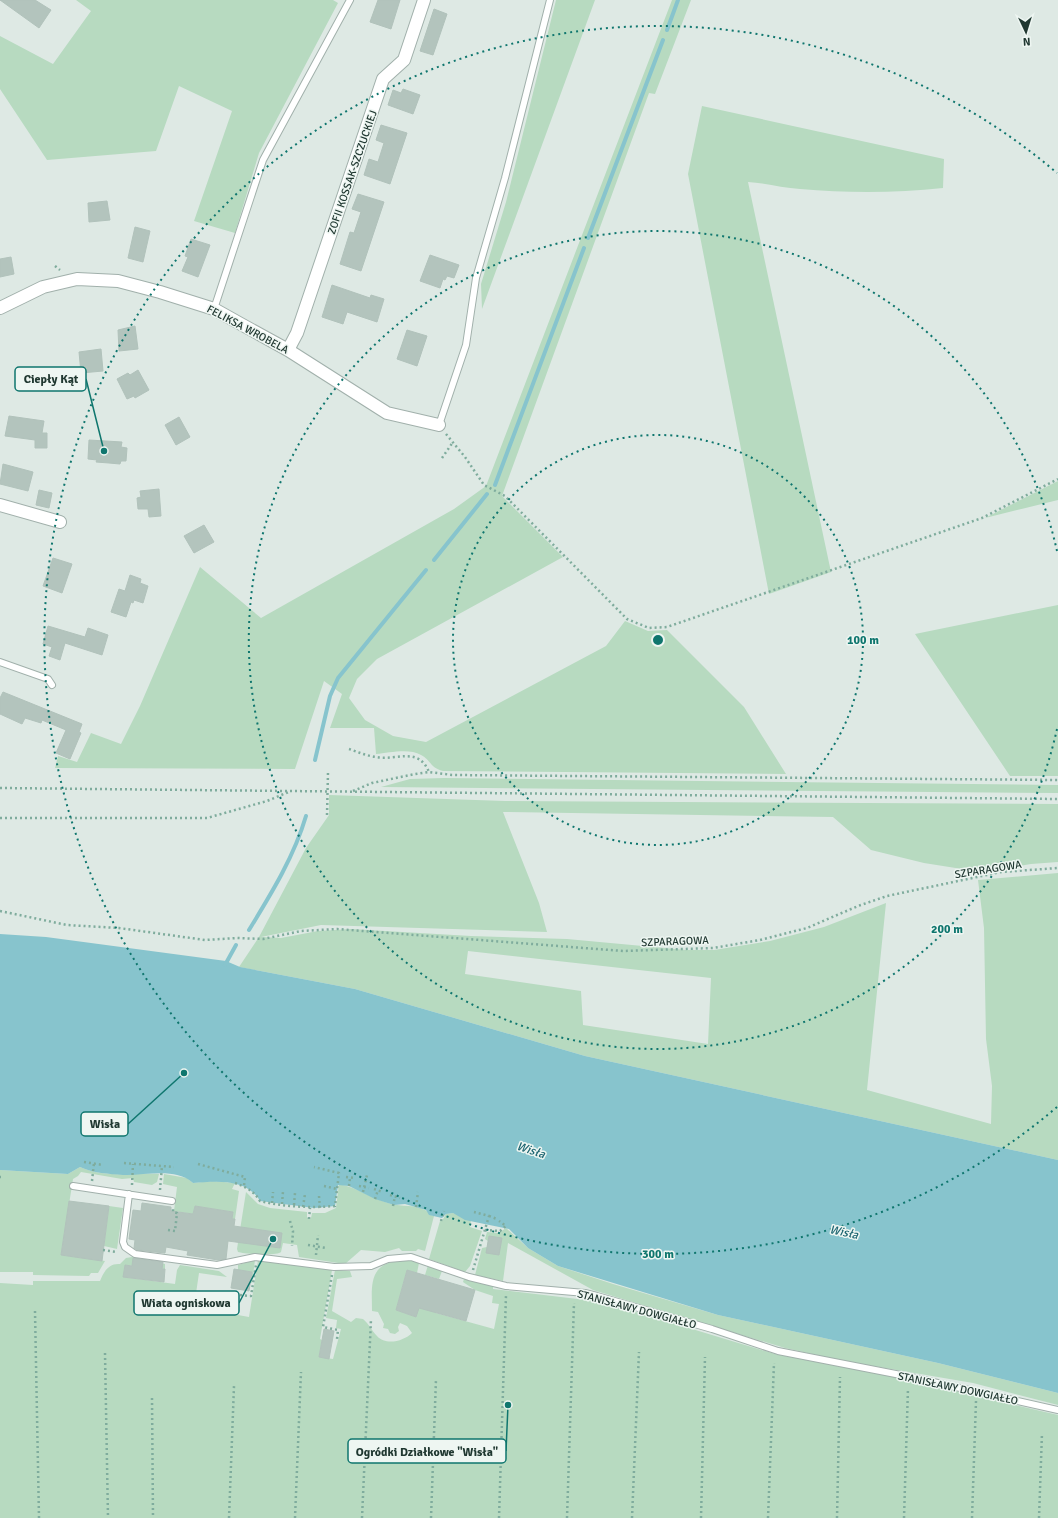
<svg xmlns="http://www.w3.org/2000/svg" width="1058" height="1518" font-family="Signika,sans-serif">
  <rect width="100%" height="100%" fill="#dee9e4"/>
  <!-- green -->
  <path fill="#b7dac0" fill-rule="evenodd" d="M 76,0 L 333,0 L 338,3 L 259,153 L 235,233 L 194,221 L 232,111 L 179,86 L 156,151 L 47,160 L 0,89 L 0,36 L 53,64 L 91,11 Z
    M 556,0 L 595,0 L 482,309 L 481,284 L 506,202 Z
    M 672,0 L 691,0 L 655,94 L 649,93 L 502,496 L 563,557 L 377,659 L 357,679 L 349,698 L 365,720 L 393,736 L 426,742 L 606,646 L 625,621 L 648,631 L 667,630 L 744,707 L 786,774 L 443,771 C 430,768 431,760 421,755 C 409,748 389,753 376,754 L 374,728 L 330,728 L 342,694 L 324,681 L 295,769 L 55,768 L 58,756 L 77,762 L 91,733 L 121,744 L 140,706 L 200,567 L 261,618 L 454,509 L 486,486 Z
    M 702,106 L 944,159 L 943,188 C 896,193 847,193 800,189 C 782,188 765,183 748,182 L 831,572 L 769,594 L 688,174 Z
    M 1058,481 L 1058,500 L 985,518 Z
    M 1058,605 L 1058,776 L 1010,776 L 915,634 Z
    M 444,778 L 1058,785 L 1058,793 L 381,787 L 410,779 Z
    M 329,795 L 505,801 L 1058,804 L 1058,862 L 1031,864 L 981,872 L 924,863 L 871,850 L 833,817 L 503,812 L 539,903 L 547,932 L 321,925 L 261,937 L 281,938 L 318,931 L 351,929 L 471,936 L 567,939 L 686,950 L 714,950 L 770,941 L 824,927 L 886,903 L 867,1090 L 991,1124 L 992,1086 L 986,1039 L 984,928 L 978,880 L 1058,873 L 1058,1160 L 585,1056 L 355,989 L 239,967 L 259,937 L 306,848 L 329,815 ZM 468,951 L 711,978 L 708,1044 L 583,1025 L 581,991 L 465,974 Z
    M 80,1167 C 104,1178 133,1173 159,1174 L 157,1182 L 152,1185 L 134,1182 L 133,1178 L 122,1179 L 81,1172 L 78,1176 L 73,1179 L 61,1255 L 105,1261 L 98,1273 L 91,1273 L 89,1276 L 33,1275 L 33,1272 L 0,1272 L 0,1170 L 68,1174 Z
    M 164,1174 L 187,1178 L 193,1183 L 212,1181 L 235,1183 L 232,1189 L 239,1191 L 235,1219 L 232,1219 L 233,1212 L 195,1206 L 193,1214 L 174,1211 L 177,1187 L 163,1184 Z
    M 339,1184 C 358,1188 373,1199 391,1204 C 402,1207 414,1204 425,1210 C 429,1212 429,1215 434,1216 L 425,1251 L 418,1249 L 416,1251 L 402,1251 L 399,1248 L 385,1252 L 361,1250 L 345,1264 L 299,1257 L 297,1245 L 283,1243 L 281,1252 C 278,1256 244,1254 238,1252 L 237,1249 L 246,1192 L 258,1204 L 270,1208 L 307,1212 L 307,1217 L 309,1219 L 311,1218 L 312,1213 L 325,1213 L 336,1208 Z
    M 109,1206 L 123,1208 L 117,1249 L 104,1246 Z
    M 453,1213 L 471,1220 L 470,1227 L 482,1231 L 470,1266 L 465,1272 L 429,1259 L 440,1221 L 442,1221 L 446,1214 Z
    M 506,1228 L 528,1248 L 558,1266 L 613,1284 L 718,1315 L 938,1363 L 1058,1393 L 1058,1405 L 973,1383 L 844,1361 L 785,1348 L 593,1290 L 508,1243 L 503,1281 L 475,1275 L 482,1248 L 487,1247 L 488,1241 L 485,1239 L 487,1232 L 499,1233 Z
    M 132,1257 L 165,1264 L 165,1269 L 125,1265 L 124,1277 L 175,1284 L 177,1270 L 180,1265 L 219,1271 L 227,1277 L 199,1273 L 194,1307 L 249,1317 L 258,1260 L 332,1270 L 320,1339 L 322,1340 L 319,1357 L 333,1359 L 341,1329 L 336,1328 L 337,1320 L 326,1318 L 335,1270 L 350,1271 L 352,1277 L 337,1279 L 332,1311 L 351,1322 L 356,1318 L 363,1319 C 369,1324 372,1331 377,1336 C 386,1346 404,1341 412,1333 L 407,1326 L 400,1323 L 398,1327 L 399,1331 L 395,1334 L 390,1333 L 388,1329 L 383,1328 L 384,1324 L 378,1312 L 372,1311 C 372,1290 368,1268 392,1262 C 402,1259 410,1259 419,1263 L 417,1273 L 407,1270 L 396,1310 L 416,1317 L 420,1303 L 436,1313 L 494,1329 L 499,1304 L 492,1303 L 493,1296 L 475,1290 L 463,1282 L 464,1279 L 493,1286 L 493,1289 L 603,1302 L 775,1354 L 909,1380 L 1058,1415 L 1058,1518 L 0,1518 L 0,1283 L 33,1285 L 33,1281 L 100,1281 C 104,1271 109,1263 120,1264 L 126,1258 Z
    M 255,1260 L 252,1283 L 250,1282 L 252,1272 L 238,1270 L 238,1265 Z
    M 428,1265 L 442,1271 L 439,1279 L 425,1275 Z"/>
  <!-- water -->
  <path fill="#87c4cd" d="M 0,934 L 46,937 L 226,961 L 240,967 L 355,989 L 585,1056 L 1058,1160 L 1058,1393 L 938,1363 L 718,1315 L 558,1266 L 528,1248 L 509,1229 L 465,1220 L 453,1213 L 446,1214 L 442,1218 L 429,1215 L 426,1210 L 405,1204 L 394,1205 L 375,1199 L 349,1186 L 338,1185 L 335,1206 L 314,1208 L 260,1201 C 247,1178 216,1181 193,1183 C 175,1167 145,1176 123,1175 C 109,1174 93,1173 80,1167 L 68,1174 L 0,1170 Z"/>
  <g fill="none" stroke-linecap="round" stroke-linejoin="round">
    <!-- stream -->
    <path stroke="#87c4cd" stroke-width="4" d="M 667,30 L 678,0
      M 588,238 L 663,40
      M 495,485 L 584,248
      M 434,560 L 487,494
      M 315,760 L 330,696 L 338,678 L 426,570
      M 249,930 C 271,894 294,857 306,816
      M 225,965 L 236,945"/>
  </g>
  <!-- building -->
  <path fill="#b3c4bd" stroke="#b1c2bb" d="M 0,0 L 35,0 L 51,10 L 39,28 Z
    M 378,0 L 400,0 L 391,29 L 370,22 Z
    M 434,9 L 447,14 L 433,55 L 420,51 Z
    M 403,89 L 420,95 L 413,114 L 388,105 L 393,90 L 401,93 Z
    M 381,125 L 407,133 L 390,184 L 364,175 L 369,159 L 378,162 L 384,143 L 376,140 Z
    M 358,194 L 384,202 L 361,271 L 340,264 L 350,232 L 354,233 L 361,212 L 352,209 Z
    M 107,201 L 110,220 L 89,222 L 88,203 Z
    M 135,227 L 150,231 L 143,262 L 128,258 Z
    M 191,239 L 210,245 L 198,277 L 182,271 L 188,257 L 185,256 Z
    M 430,255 L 459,265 L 454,278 L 447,276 L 445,280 L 443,279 L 440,288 L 420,281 Z
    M 11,257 L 14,274 L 0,277 L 0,259 Z
    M 332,285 L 370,298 L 371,295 L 384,299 L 377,322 L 347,312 L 343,324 L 322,317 Z
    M 135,326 L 138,349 L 119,351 L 118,330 Z
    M 407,330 L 427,336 L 417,366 L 397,359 Z
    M 101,349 L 103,371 L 81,373 L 79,352 Z
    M 138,370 L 149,390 L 135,398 L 134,396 L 127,399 L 117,379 L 128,373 L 130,375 Z
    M 9,416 L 44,421 L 42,433 L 47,433 L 47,448 L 35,448 L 35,440 L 5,436 Z
    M 179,417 L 190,437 L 176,445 L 165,425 Z
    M 89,440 L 122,442 L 121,447 L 127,448 L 126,461 L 121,461 L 120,464 L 109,463 L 96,462 L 97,460 L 88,459 Z
    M 3,464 L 33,472 L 28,491 L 0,484 Z
    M 159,489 L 161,516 L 149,517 L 148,509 L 138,509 L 137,498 L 141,497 L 140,491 Z
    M 39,490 L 52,493 L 49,508 L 36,505 Z
    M 204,525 L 214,542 L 194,553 L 184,536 Z
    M 53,558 L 72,564 L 62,593 L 43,586 Z
    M 130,575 L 141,579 L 140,583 L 148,586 L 143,603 L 134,600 L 133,603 L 131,602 L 126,617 L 111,612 L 119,589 L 125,591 Z
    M 48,626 L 85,637 L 88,628 L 108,635 L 102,655 L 65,643 L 60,660 L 49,656 L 52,647 L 43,644 Z
    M 3,692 L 82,724 L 79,732 L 81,733 L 70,759 L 56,753 L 66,730 L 42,720 L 41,723 L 25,718 L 22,724 L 0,714 L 0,698 Z
    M 69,1201 L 109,1206 L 102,1261 L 61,1255 Z
    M 142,1203 L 171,1207 L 171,1211 L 193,1214 L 195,1206 L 233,1212 L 232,1219 L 235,1219 L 234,1226 L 282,1233 L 280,1248 L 228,1241 L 226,1259 L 218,1260 L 187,1255 L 188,1251 L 166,1247 L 165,1253 L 137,1250 L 134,1248 L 135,1240 L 129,1239 L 133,1210 L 141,1211 Z
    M 489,1236 L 502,1238 L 499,1255 L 486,1253 Z
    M 133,1258 L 163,1262 L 162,1269 L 165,1269 L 164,1282 L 123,1277 L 125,1265 L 132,1266 Z
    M 234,1269 L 252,1272 L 249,1291 L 231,1288 Z
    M 407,1270 L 475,1290 L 466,1321 L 419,1308 L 416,1317 L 396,1310 Z
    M 324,1329 L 334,1331 L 329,1359 L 319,1357 Z"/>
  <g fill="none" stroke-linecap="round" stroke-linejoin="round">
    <defs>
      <path id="service" d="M 214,309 L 263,160 L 350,0
        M 439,425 L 466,345 L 476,278 L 505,178 L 550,0
        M 0,662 L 48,679 L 52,685
        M 73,1186 L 172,1201
        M 129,1194 L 123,1242 L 125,1247 L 135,1254 L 217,1265 L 255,1257 L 334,1267 L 371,1266 L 388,1259 L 411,1257 L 469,1277 L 506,1286 L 585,1293 L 597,1296 L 712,1329 L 778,1351 L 911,1377 L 1058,1410"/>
      <path id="minor" d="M 0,308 L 43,287 L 77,279 L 118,281 L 160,292 L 214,309 L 239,323 L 288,350 L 387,413 L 439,425
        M 288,350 L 297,333 L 383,79 L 404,60 L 424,0
        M 0,505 L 60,522"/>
    </defs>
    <!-- service casing -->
    <use href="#service" stroke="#a1b0ab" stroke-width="8"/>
    <!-- minor casing -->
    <use href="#minor" stroke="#a1b0ab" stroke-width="14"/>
    <!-- path -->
    <path stroke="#7fac9d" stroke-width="2.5" stroke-dasharray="2 3" stroke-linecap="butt" d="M 55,266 L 60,270
      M 446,434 L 465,457 L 484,485 L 505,496 L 627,619 L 649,628 L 667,627 L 982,518 L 1058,479
      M 442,458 L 453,442
      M 349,749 C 358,752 367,756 376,757 C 397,761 418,746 429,772
      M 0,788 L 1058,799
      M 353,791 L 372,783 L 415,774 L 429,772 L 452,775 L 1058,780
      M 327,815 L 328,772
      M 0,818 L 207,818 L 267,801 L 291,791
      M 0,911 L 67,925 L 119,928 L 205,940 L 237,938 L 263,939 L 301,931 L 337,929 L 623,951 L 713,948 L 760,940 L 807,928 L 858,906 L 887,896 L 1001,872 L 1058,868
      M 84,1162 L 103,1165
      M 124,1163 L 174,1167
      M 198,1164 L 245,1177 L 244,1186
      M 0,1177 L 1,1177
      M 346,1177 L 355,1178
      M 92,1181 L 94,1163
      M 235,1183 C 246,1187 254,1191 260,1201 C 284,1207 311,1208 335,1206 L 339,1173 L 314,1167
      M 132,1185 L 133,1164
      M 324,1186 L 337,1189
      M 349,1186 L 350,1178
      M 359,1186 L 369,1188
      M 374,1189 L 383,1192
      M 160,1190 L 162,1166
      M 363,1192 L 367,1175
      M 390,1195 L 400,1198
      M 319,1196 L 320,1208
      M 375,1199 L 378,1190
      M 272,1203 L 273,1192
      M 282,1204 L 283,1191
      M 294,1205 L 295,1193
      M 393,1206 L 395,1196
      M 303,1207 L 305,1194
      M 416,1207 L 418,1192
      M 489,1216 L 497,1219
      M 309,1219 L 310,1208
      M 290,1221 L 293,1231 L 292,1246
      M 441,1221 L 444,1211
      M 168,1230 L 175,1231 L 177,1213 L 173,1212 L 173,1209
      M 485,1230 L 500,1231 L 506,1226 L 499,1221
      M 308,1245 L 326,1248
      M 103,1250 L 117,1252
      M 316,1255 L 318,1235
      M 473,1270 L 489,1216 L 474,1212
      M 332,1275 L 323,1327 L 338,1330 L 337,1339
      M 240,1295 L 251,1296 L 256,1265
      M 35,1311 L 39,1518
      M 105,1353 L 108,1518
      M 152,1398 L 153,1518
      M 229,1518 L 234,1386
      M 295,1518 L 301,1372
      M 362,1518 L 371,1319
      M 431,1518 L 436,1379
      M 499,1518 L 506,1295
      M 567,1518 L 574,1303
      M 632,1518 L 639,1352
      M 701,1518 L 705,1357
      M 768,1518 L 774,1363
      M 837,1518 L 840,1377
      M 904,1518 L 908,1388
      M 972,1518 L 976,1401
      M 1039,1518 L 1042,1433"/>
    <!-- service -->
    <use href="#service" stroke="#fff" stroke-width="6"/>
    <!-- minor -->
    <use href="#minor" stroke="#fff" stroke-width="12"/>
  </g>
  <!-- distance rings -->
  <g fill="none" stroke="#0f766e" stroke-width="2" stroke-dasharray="2 4">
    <circle cx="658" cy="640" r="205"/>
    <path d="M1057 729A409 409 0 1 1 1057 551"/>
    <path d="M1057 1107A614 614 0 1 1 1057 173"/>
  </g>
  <g text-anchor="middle" stroke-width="3" stroke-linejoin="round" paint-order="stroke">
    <!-- street labels -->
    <g font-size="11" fill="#203831" stroke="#eef6f2">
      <text transform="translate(352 172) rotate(-71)" y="4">ZOFII KOSSAK-SZCZUCKIEJ</text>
      <text transform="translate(248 329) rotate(28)" y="4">FELIKSA WROBELA</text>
      <text transform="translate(988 869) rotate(-9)" y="4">SZPARAGOWA</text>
      <text transform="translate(675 941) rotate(-2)" y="4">SZPARAGOWA</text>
      <text transform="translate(637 1309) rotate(15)" y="4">STANISŁAWY DOWGIAŁŁO</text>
      <text transform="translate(958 1388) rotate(12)" y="4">STANISŁAWY DOWGIAŁŁO</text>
    </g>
    <!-- water labels -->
    <g font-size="12" font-style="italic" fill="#1d6571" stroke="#eef6f2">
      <text transform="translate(531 1150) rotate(18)" y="4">Wisła</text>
      <text transform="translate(844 1232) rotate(12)" y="4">Wisła</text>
    </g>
  </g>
  <circle cx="658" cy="640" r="6" fill="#0f766e" stroke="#eef6f2" stroke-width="2"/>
  <g font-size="12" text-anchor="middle" font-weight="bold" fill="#0f766e" stroke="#eef6f2" stroke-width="3" stroke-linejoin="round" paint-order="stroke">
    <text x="863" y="644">100 m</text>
    <text x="947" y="933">200 m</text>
    <text x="658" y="1258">300 m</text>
  </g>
  <!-- callouts -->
  <path fill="none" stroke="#0f766e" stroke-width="1.5" d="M104 451L86 379M184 1073L128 1124M273 1239L239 1303M508 1405L506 1451"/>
  <g fill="#0f766e" stroke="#eef6f2" stroke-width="1.5">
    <circle cx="104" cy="451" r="4"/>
    <circle cx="184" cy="1073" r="4"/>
    <circle cx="273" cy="1239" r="4"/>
    <circle cx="508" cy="1405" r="4"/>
  </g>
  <g fill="#eef6f2" stroke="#0f766e" stroke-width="1.5">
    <rect x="15" y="367" width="71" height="24" rx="4"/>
    <rect x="81" y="1112" width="47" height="24" rx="4"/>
    <rect x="134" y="1291" width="105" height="24" rx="4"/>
    <rect x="348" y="1439" width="158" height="24" rx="4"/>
  </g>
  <g font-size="12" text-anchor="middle" font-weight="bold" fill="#203831">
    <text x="51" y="383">Ciepły Kąt</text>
    <text x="105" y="1128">Wisła</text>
    <text x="186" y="1307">Wiata ogniskowa</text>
    <text x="427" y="1456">Ogródki Działkowe "Wisła"</text>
  </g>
  <!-- north arrow -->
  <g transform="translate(1026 32) rotate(176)" stroke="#eef6f2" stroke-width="3" paint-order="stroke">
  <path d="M0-3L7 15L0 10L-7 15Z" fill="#203831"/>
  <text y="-6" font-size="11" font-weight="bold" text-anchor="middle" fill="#203831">N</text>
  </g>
</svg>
